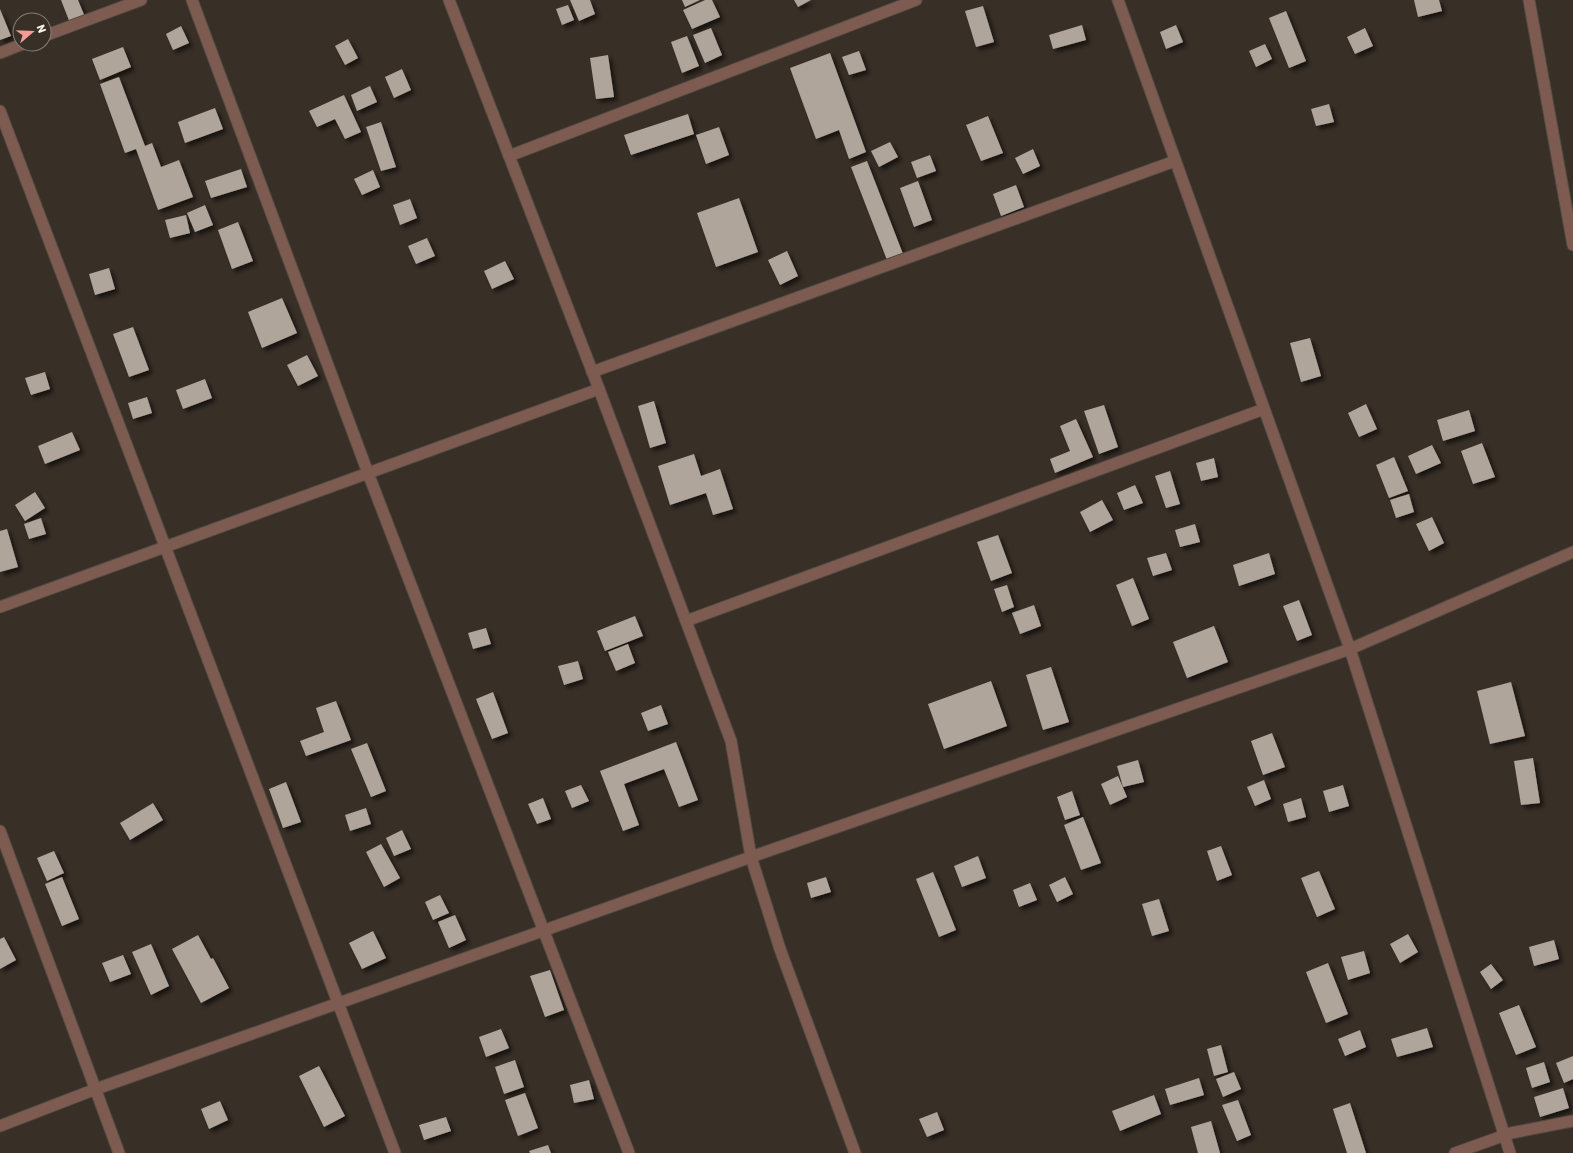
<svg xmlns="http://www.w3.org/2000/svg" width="1573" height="1153" font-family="Rubik,sans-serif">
  <defs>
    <filter id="shadow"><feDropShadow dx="3.5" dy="3.5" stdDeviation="2" flood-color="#0009"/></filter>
  </defs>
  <rect width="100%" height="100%" fill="#382f27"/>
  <!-- building -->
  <path fill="#b0a59b" filter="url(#shadow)" d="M 61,0 L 78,0 L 85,17 L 70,23 Z
    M 570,0 L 590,0 L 595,14 L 579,21 Z
    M 682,0 L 700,0 L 685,7 Z
    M 705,0 L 712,0 L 720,17 L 692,29 L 683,10 Z
    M 794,0 L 811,0 L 798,7 Z
    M 1414,0 L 1439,0 L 1442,11 L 1418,17 Z
    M 568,5 L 574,20 L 562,25 L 556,9 Z
    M 983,6 L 994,42 L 976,47 L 965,11 Z
    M 0,9 L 11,36 L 0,40 Z
    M 1286,11 L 1306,61 L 1289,68 L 1269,18 Z
    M 1082,25 L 1086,40 L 1053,49 L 1049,35 Z
    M 1176,25 L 1183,42 L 1166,49 L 1160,32 Z
    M 181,26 L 189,43 L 173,50 L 166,34 Z
    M 711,28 L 722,55 L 705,63 L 693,35 Z
    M 1365,28 L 1373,46 L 1355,54 L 1347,37 Z
    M 687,36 L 699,66 L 682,73 L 671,42 Z
    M 348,39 L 358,58 L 345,65 L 335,46 Z
    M 1265,44 L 1272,59 L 1256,67 L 1249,51 Z
    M 123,47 L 131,67 L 100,80 L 92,59 Z
    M 859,51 L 866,70 L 849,75 L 842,57 Z
    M 830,53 L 866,152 L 849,159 L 839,130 L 816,139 L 790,68 Z
    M 608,55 L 614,97 L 596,99 L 590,58 Z
    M 402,69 L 411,90 L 394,98 L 385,77 Z
    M 119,77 L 145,146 L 152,143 L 161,167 L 179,160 L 193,197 L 158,210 L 136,149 L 125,153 L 100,84 Z
    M 370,86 L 377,102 L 357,111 L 351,95 Z
    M 344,95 L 361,132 L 345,139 L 335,119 L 317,127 L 309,111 Z
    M 1329,104 L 1334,122 L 1316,126 L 1311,109 Z
    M 215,108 L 223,129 L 185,143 L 178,122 Z
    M 688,114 L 694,134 L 631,155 L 624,135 Z
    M 988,116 L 1003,153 L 981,161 L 966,125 Z
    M 381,122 L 396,167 L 381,171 L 366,127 Z
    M 719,127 L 729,155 L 706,164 L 696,135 Z
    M 890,142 L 898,157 L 879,167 L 871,151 Z
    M 1033,149 L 1040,166 L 1023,174 L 1015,158 Z
    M 930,155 L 936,171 L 917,178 L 911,162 Z
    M 867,161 L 903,254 L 887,260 L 851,167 Z
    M 241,169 L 247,187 L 211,198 L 205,181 Z
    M 373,170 L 380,187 L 362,195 L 354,179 Z
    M 918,181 L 932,220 L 914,227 L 900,188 Z
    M 1016,185 L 1024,207 L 1001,216 L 993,194 Z
    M 739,198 L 758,252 L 716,267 L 697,213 Z
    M 410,199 L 417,218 L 400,225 L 393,205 Z
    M 205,205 L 213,225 L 195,232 L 187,213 Z
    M 186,215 L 190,233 L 170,238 L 165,220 Z
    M 238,222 L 253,261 L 232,269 L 218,230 Z
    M 427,238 L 435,256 L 416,264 L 408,246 Z
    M 787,251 L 798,276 L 780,285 L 768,260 Z
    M 505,261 L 514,279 L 492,289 L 484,271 Z
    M 109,268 L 115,289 L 95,295 L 89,274 Z
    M 282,298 L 297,333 L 262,348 L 248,312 Z
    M 133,327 L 149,370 L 129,377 L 113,334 Z
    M 1310,338 L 1321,376 L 1301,382 L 1290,343 Z
    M 307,355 L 318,376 L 298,386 L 287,365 Z
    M 45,372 L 50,389 L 31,395 L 25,378 Z
    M 205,379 L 212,398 L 183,409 L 176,390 Z
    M 147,397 L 152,413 L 133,419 L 128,403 Z
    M 654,401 L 666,443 L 650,448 L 638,406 Z
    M 1366,404 L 1377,429 L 1359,437 L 1348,413 Z
    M 1104,405 L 1118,447 L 1099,454 L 1084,411 Z
    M 1469,410 L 1475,431 L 1443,441 L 1437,420 Z
    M 1076,419 L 1093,457 L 1055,473 L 1050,459 L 1070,451 L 1060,426 Z
    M 72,432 L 80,450 L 45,464 L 38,446 Z
    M 1482,443 L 1495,477 L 1473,484 L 1461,451 Z
    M 1432,445 L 1441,463 L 1416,474 L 1408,456 Z
    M 694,454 L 701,476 L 720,469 L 733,509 L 713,515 L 706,493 L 670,505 L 658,466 Z
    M 1394,457 L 1408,491 L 1389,498 L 1376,465 Z
    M 1214,458 L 1218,477 L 1201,481 L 1196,463 Z
    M 1170,471 L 1180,504 L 1166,508 L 1155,476 Z
    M 1135,485 L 1143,503 L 1124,510 L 1117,493 Z
    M 35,492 L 45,508 L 25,521 L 15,505 Z
    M 1409,494 L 1414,512 L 1396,518 L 1390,500 Z
    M 1102,500 L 1113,520 L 1090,532 L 1080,512 Z
    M 1432,517 L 1444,543 L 1429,551 L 1416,524 Z
    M 41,518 L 46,534 L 29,539 L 24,524 Z
    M 1195,524 L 1200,542 L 1180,547 L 1175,530 Z
    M 7,529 L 18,567 L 0,572 L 0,531 Z
    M 998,535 L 1012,573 L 991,581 L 977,542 Z
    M 1166,553 L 1172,570 L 1153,576 L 1147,558 Z
    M 1269,553 L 1275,574 L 1239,586 L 1233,565 Z
    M 1133,578 L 1149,619 L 1132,626 L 1116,585 Z
    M 1007,585 L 1014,607 L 1002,612 L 994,589 Z
    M 1299,600 L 1312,635 L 1297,641 L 1283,606 Z
    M 1034,605 L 1041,626 L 1020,634 L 1012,613 Z
    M 635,616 L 643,636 L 605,651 L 597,631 Z
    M 1214,626 L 1228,662 L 1187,678 L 1173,642 Z
    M 486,628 L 491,644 L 473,649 L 468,633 Z
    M 628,644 L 635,663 L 616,671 L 608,652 Z
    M 578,661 L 583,679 L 564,685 L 558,666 Z
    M 1051,667 L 1069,722 L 1043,730 L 1026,675 Z
    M 991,681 L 1007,726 L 944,749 L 928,704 Z
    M 1511,682 L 1525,736 L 1490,744 L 1477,691 Z
    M 493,692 L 508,733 L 492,739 L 476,699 Z
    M 336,701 L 351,740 L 306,756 L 300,741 L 324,732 L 316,708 Z
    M 661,705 L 668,724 L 648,731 L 641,713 Z
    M 1272,733 L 1285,767 L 1263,775 L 1251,741 Z
    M 676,742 L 698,800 L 679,807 L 664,769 L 624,784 L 639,825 L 623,831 L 600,771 Z
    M 367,743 L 386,791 L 371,797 L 351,749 Z
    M 1533,758 L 1540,803 L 1521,805 L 1514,761 Z
    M 1138,760 L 1144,782 L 1123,787 L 1117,766 Z
    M 1118,776 L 1127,797 L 1110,805 L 1101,784 Z
    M 1264,780 L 1271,799 L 1255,806 L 1247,787 Z
    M 286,782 L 301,822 L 283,828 L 269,789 Z
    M 581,785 L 589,801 L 572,808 L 565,791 Z
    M 1343,785 L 1349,806 L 1329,812 L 1323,791 Z
    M 1072,791 L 1080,815 L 1065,820 L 1057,797 Z
    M 543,798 L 551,819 L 537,824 L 528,804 Z
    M 1301,798 L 1306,817 L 1288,822 L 1283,804 Z
    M 153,803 L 163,820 L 130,840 L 120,823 Z
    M 366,808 L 371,824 L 350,831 L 345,815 Z
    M 1083,817 L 1101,863 L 1081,870 L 1064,825 Z
    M 402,830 L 411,849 L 394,856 L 386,838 Z
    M 381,844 L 400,878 L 384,887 L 366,852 Z
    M 1221,846 L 1232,875 L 1217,881 L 1207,851 Z
    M 54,851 L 64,873 L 47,881 L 37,858 Z
    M 978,856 L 986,878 L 962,887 L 954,866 Z
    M 1319,871 L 1335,909 L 1317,917 L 1301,878 Z
    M 933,872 L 956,930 L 939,937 L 916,879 Z
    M 62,877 L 79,919 L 62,926 L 45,884 Z
    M 826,877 L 831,892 L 811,898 L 807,883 Z
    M 1065,877 L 1073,894 L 1057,902 L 1049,885 Z
    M 1030,883 L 1037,900 L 1019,907 L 1013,890 Z
    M 440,895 L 449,913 L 433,920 L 425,902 Z
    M 1159,899 L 1169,931 L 1152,936 L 1142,904 Z
    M 455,915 L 466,940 L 449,948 L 438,922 Z
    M 373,931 L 386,958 L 362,969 L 349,943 Z
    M 1408,934 L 1418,952 L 1400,963 L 1390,944 Z
    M 198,935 L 211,959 L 213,958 L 229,988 L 201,1003 L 172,949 Z
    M 4,937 L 16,960 L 0,969 L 0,939 Z
    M 1554,940 L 1559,959 L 1534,966 L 1529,947 Z
    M 151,944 L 169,986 L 151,995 L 132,952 Z
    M 1364,951 L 1370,973 L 1348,980 L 1341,957 Z
    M 123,955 L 131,974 L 110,982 L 102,963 Z
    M 1328,963 L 1348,1014 L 1326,1023 L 1306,972 Z
    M 1491,964 L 1503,980 L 1491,989 L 1480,972 Z
    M 550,970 L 564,1010 L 545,1017 L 530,976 Z
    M 1519,1005 L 1536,1047 L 1516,1055 L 1499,1013 Z
    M 1427,1028 L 1433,1047 L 1397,1057 L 1391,1039 Z
    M 501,1029 L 509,1048 L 486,1057 L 479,1037 Z
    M 1360,1030 L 1366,1047 L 1345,1056 L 1338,1039 Z
    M 1221,1045 L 1228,1072 L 1214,1076 L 1207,1049 Z
    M 1573,1056 L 1573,1079 L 1564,1083 L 1556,1063 Z
    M 515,1060 L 524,1087 L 504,1094 L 495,1067 Z
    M 1544,1062 L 1550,1082 L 1532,1088 L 1526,1068 Z
    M 319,1066 L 345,1116 L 324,1127 L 299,1076 Z
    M 1234,1072 L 1241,1089 L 1223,1097 L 1216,1079 Z
    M 1199,1078 L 1204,1095 L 1170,1105 L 1165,1089 Z
    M 589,1080 L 594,1099 L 574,1103 L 570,1085 Z
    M 1563,1088 L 1569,1108 L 1540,1117 L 1534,1097 Z
    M 525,1093 L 538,1128 L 518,1136 L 505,1100 Z
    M 1154,1095 L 1161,1114 L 1120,1131 L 1112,1111 Z
    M 1238,1100 L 1251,1135 L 1237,1141 L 1222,1105 Z
    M 220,1101 L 228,1120 L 209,1129 L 201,1109 Z
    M 1350,1103 L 1366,1153 L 1347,1153 L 1333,1109 Z
    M 937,1112 L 944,1130 L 927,1137 L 919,1119 Z
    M 446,1117 L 451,1131 L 424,1140 L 419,1125 Z
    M 1211,1121 L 1220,1153 L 1198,1153 L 1191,1127 Z
    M 548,1145 L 551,1153 L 530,1153 L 529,1151 Z"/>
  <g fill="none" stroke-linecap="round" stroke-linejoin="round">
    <defs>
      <path id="minor" d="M 192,0 L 368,473 L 629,1153
        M 1118,0 L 1350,649 L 1510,1153
        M 44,36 L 141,0
        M 0,53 L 23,44
        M 0,111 L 395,1153
        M 509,156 L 916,0
        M 592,372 L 1175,161
        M 0,607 L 599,389
        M 686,621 L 1264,409
        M 0,831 L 119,1153
        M 0,1126 L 96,1089 L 751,857 L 1350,649 L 1573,552
        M 1455,1153 L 1511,1133 L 1573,1121"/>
      <path id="tertiary" d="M 449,0 L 599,389 L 731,741 L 751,857 L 780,949 L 855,1153
        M 1529,0 L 1573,245"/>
    </defs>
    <!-- minor casing -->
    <use href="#minor" stroke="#534b43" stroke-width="13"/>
    <!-- tertiary casing -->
    <use href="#tertiary" stroke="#534b43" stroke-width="13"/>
    <!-- minor -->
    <use href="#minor" stroke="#7e5b50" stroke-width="11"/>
    <!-- tertiary -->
    <use href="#tertiary" stroke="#7e5b50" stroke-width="11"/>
  </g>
  <!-- north arrow -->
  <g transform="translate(32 32) rotate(71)"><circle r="19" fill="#382f27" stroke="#867e77"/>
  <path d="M0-3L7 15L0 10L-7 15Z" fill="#f59b96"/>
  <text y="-6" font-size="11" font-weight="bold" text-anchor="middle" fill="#faf4ef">N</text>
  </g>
</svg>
